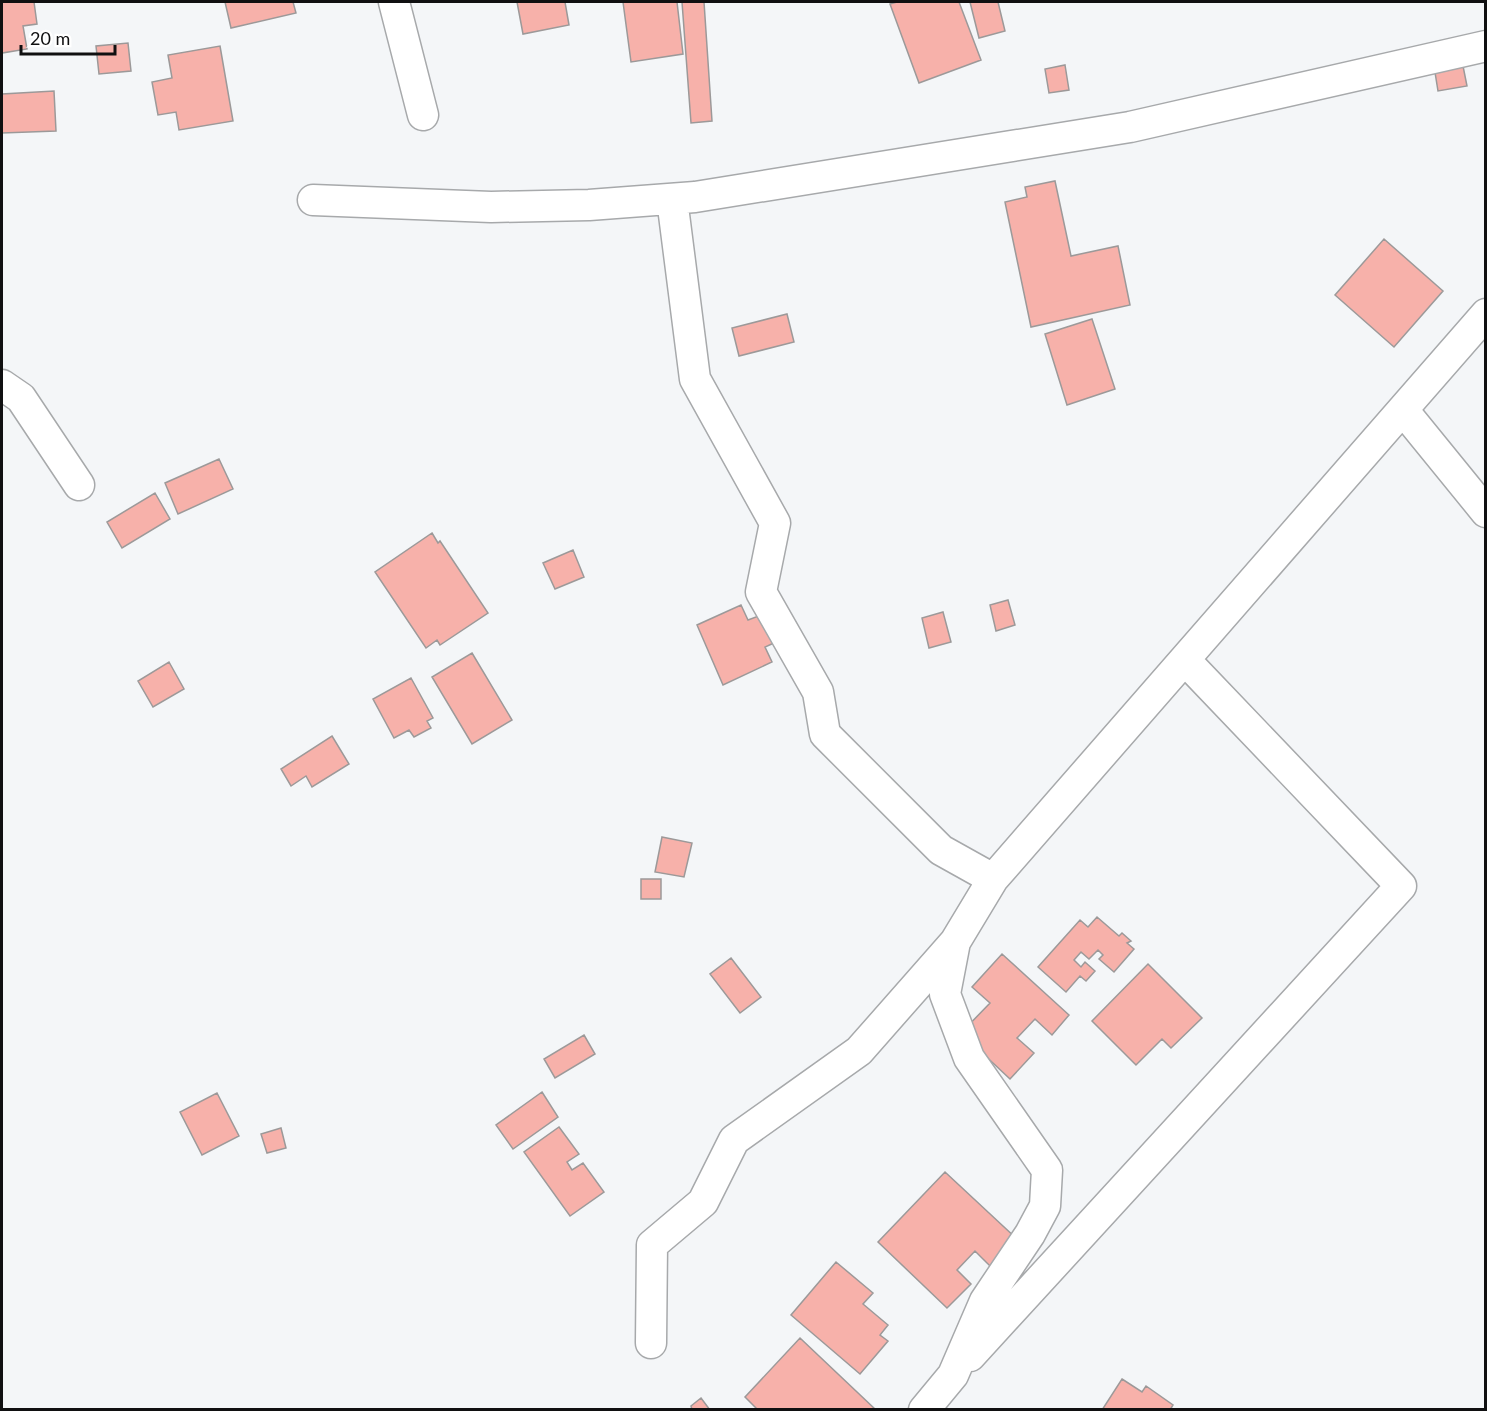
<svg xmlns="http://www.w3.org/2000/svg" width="1487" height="1411" font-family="Lato,sans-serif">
  <rect width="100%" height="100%" fill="#f4f6f8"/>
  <!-- building -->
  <path fill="#f7b1aa" stroke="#9c9999" stroke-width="1.5" d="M 2,2 L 34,2 L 37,24 L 23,26 L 27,49 L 2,53 Z
    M 225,2 L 293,2 L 296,13 L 231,28 Z
    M 517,2 L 565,2 L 569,25 L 523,34 Z
    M 623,2 L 677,2 L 683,54 L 631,62 Z
    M 682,2 L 704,2 L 712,121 L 691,123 Z
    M 897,2 L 959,2 L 981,60 L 919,83 L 890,4 Z
    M 970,2 L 998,2 L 1005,31 L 979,38 Z
    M 128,43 L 131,71 L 99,74 L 96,46 Z
    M 220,46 L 233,121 L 179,130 L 176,112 L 158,115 L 152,82 L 172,78 L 168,55 Z
    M 1462,61 L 1467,86 L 1438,91 L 1434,66 Z
    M 1065,65 L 1069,90 L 1049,93 L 1045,69 Z
    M 54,91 L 56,131 L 2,133 L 2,94 Z
    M 1055,181 L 1071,256 L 1118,246 L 1130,305 L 1031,327 L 1005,202 L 1027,197 L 1025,187 Z
    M 1384,239 L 1443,291 L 1394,347 L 1335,295 Z
    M 787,314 L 794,342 L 739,356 L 732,328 Z
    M 1092,319 L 1115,389 L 1067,405 L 1045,334 Z
    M 219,459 L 233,489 L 178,514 L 165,483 Z
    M 155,493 L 170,519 L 122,548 L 107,522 Z
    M 432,533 L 438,543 L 440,541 L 488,613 L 440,645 L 437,640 L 426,648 L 375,572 Z
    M 573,550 L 584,577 L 555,589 L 543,563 Z
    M 1008,600 L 1015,625 L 996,631 L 990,605 Z
    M 741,605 L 748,620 L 764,614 L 776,642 L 765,647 L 772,662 L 723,685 L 697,625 Z
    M 943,612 L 951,642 L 929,648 L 922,618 Z
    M 472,653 L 512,720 L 472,744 L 432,677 Z
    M 169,662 L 184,689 L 153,707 L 138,681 Z
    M 411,678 L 433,718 L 427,721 L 431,728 L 414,737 L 409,730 L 394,738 L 373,699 Z
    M 332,736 L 349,764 L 312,787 L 306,776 L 291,786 L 281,769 Z
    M 662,837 L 692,843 L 684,877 L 655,872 Z
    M 641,879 L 661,879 L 661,899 L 641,899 Z
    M 1097,917 L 1119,936 L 1122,933 L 1131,941 L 1127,943 L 1134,949 L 1114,972 L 1099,959 L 1103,955 L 1098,950 L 1089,959 L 1081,952 L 1074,960 L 1081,967 L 1085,962 L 1095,971 L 1086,981 L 1080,976 L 1066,992 L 1038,967 L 1080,920 L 1088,927 Z
    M 1002,954 L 1069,1015 L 1052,1035 L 1035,1019 L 1017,1038 L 1034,1053 L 1010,1079 L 961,1033 L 990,1003 L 972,987 Z
    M 731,958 L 761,997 L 740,1013 L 710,974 Z
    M 1148,964 L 1202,1018 L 1171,1048 L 1162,1039 L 1136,1065 L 1092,1021 Z
    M 584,1035 L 595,1054 L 555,1078 L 544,1059 Z
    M 542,1092 L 558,1117 L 513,1149 L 496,1125 Z
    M 217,1093 L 239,1136 L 202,1155 L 180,1112 Z
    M 559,1127 L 579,1154 L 567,1162 L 572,1170 L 583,1163 L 604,1192 L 570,1216 L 524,1152 Z
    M 281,1128 L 286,1148 L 267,1153 L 261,1134 Z
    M 945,1172 L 1018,1240 L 992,1268 L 975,1251 L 957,1270 L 971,1284 L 947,1308 L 878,1242 Z
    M 836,1262 L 873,1293 L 863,1304 L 888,1325 L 880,1335 L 888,1341 L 860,1374 L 791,1315 Z
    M 800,1338 L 876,1410 L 758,1410 L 745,1397 Z
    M 1122,1379 L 1142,1392 L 1146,1386 L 1173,1405 L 1170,1410 L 1102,1410 Z
    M 701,1398 L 710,1410 L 692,1410 L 691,1406 Z"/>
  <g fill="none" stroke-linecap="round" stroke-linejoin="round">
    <defs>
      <path id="street" d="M 394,2 L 423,115
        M 672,199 L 695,379 L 775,523 L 761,592 L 818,692 L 825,734 L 941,850 L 993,879
        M 313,200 L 491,207 L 589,205 L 695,197 L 1130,127 L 1486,46
        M 2,385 L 21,398 L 79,485
        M 1403,410 L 1486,512
        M 651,1343 L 652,1245 L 703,1202 L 734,1140 L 859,1051 L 955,942
        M 970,1356 L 1401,886 L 1185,660
        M 924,1410 L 953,1375 L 985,1301 L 1030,1234 L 1045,1206 L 1047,1170 L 969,1058 L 945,994 L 955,942 L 993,879 L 1486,314"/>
    </defs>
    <!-- street casing -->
    <use href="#street" stroke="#a7a9ab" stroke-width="33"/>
    <!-- street -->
    <use href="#street" stroke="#fff" stroke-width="30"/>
  </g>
  <!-- border -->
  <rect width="1487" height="1411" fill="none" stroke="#101011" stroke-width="6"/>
  <!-- scale -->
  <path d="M21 45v9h94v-9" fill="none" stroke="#101011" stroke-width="3"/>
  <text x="30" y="45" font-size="18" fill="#101011" stroke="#ffffff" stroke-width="4.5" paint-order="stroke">20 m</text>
</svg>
